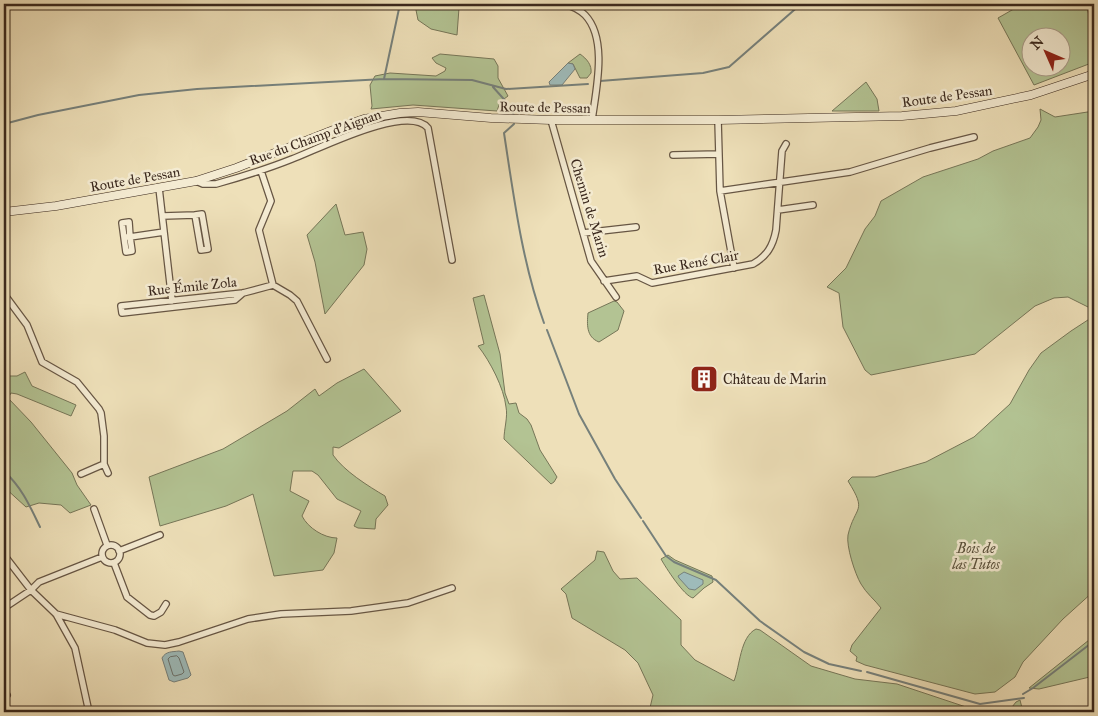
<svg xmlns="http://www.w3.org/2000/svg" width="1098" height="716" font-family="'IM FELL Great Primer',serif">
  <rect width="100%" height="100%" fill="#eee0b9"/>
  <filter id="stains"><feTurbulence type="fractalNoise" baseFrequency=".004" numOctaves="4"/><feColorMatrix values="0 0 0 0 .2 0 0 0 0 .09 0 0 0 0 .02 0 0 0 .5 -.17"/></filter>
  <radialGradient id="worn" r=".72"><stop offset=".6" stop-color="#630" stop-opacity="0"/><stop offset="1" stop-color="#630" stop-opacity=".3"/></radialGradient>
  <!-- green -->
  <path fill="#b3c393" stroke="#767658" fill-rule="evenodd" d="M 423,4 L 461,4 L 459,8 L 457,35 L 431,29 L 418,20 L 416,10 Z
    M 1018,4 L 1086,4 L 1094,35 L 1094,62 L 1034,85 L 998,18 L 1019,6 ZM 1030,38 L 1060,38 L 1060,68 L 1030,68 Z
    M 440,54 L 494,59 L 498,66 L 498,78 L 508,96 L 500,102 L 497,111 L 413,105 L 371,109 L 372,106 L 370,85 L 375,76 L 390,73 L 436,76 L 445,71 L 446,68 L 436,63 L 432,58 Z
    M 580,54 C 587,59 592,65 591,73 L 587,78 L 580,78 L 573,64 L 568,63 Z
    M 866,82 L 877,99 L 879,111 L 832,111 Z
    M 1040,109 L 1055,117 L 1094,111 L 1094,310 L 1068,297 L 1054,298 L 1035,306 L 975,354 L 871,375 L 865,370 L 843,327 L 839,293 L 827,287 L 846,268 L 865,229 L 875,216 L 881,201 L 923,177 L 978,159 L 993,151 L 1030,138 L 1038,127 L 1041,120 Z
    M 336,204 L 345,235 L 363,232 L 367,249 L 364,265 L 325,314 L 315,262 L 307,235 Z
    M 484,295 L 500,354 L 505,393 L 509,404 L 516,403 L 519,413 L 527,419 L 531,425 L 540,450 L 557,477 L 554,482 L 551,484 L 504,439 C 504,429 508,417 506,407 C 504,388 490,361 478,346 L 484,344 L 473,298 Z
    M 614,301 L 617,302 L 624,311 L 618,330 L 599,342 C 586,337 587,324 588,313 Z
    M 1094,316 L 1094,591 L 1063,619 L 1023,662 L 1015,677 L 995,692 L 975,694 L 865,665 L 856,661 L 857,657 L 850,651 L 852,645 L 881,608 C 875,600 866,593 861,584 C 855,574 846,546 848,535 C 855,505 868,513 848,481 L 852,477 L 875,477 L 926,462 L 974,437 L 1010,404 L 1029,370 L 1041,353 L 1071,331 Z
    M 364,369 L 401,411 L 339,448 L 333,447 L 333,455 C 344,471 368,486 385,496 L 388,505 L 376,519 L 375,529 L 358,528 L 354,526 L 361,511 L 337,499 L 318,475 L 312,471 L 293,471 L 290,491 L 309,501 L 302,516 C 308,528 324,538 337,538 L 334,553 L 323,570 L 274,576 L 253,494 L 226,506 L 160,526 L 149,477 L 223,449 L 287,411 L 315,389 L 319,396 L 337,383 Z
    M 4,372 L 9,376 L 17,376 L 25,372 L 32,386 L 76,405 L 71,416 L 17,394 L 11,393 L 8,398 L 31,422 L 72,473 L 77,485 L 91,505 L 70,513 L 61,505 L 39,503 L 26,507 L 4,487 Z
    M 597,551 L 604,552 L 613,571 L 620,579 L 637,578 L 681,620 L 681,645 L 695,660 L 734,681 C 740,666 740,637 756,629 L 760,630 L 811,666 L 855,679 L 897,684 L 981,712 L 992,712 L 1012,707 L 1016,702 L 1020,700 L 1023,712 L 649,712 L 653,695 L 638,663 L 625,650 L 572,618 L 566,594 L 561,589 L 595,560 Z
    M 668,555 L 675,560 L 712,576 L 713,582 L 704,588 L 693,598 C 684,596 666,568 661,559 Z
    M 1094,636 L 1094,676 L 1039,689 L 1029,688 Z"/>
  <!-- water -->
  <path fill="#9ebbba" stroke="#76807b" d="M 568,63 L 573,64 L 575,69 L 562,85 L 550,85 L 549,82 Z
    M 684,572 L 703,580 L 703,584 L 695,590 L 689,589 L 679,578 L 678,576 Z
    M 179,651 L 183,652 L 191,675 L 188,678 L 174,682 L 169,680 L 162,658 C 166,651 172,652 179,651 Z"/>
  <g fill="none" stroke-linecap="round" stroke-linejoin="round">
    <!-- shore -->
    <path stroke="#6c726c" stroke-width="1" d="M 177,656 L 179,658 L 184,672 L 182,674 L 175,676 L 173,675 L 168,659 L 170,657 Z"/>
    <!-- stream -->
    <path stroke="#76807b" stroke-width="2" d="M 384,79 L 400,4
      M 600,81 L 703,73 L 729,67 L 801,4
      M 493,87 L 511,107 L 514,116
      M 4,124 L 38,115 L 139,95 L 197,89 L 384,79 L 472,80 L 506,89 L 588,84
      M 514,124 L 504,133 C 514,198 522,262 544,323
      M 547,330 L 579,414 L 615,479 L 641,518
      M 4,471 C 22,488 29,504 40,527
      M 643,521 L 666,556 L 674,562 L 716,580 L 760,621 L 804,652 L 829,664 L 861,671
      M 867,672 L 980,704 L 1024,698
      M 1023,694 L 1033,688 L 1094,641"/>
    <defs>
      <path id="minor" d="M 564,4 C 572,6 579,9 585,15 C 608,39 596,90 592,120
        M 551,120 L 591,261 L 616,297
        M 718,120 L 720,191 L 734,268
        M 673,155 L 719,154
        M 261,171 L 271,201 L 259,230 L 273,285 L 290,295 L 297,301 L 327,359
        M 196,181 L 203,184 L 216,184 C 241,177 267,169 292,159 C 317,150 407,103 428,128 L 452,260
        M 159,188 L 172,301
        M 720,191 L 850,172 L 930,148 L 974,137
        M 778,210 L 813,205
        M 163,216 L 195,215 L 201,250 L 208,249 L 202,214 L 195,215
        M 583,233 L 636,227
        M 124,237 L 130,237 L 132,251 L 126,252 L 122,223 L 129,222 L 130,237 L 164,232
        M 604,281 L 637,276 L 652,283 L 753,264 C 767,256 773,246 776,230 L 782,151 L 786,144
        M 243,293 L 235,300 L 122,313 L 121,306 L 243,293 L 273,285
        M 4,294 L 27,325 L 42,362 L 77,382 L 99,409 L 101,413 L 104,436 L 104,464 L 81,474
        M 104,464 L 108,473
        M 94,509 L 107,545
        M102 554a9 9 0 1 1 18 0a9 9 0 1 1-18 0Z
        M 119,551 L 160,535
        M 4,555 L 31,590 L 56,614 L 75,648 L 89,712
        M 114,563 L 127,597 L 150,615 L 154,616 L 161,612 L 166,604
        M 4,608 L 31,590 L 39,582 L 102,557
        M 56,614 L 115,630 L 147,643 L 165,645 L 179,642 L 248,619 L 281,614 L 351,611 L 408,603 L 452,588
        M 4,690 L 7,695"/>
      <path id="secondary" d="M 4,212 L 56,206 L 196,181 L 236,168 L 341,127 L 364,119 L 400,113 L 418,112 L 491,118 L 551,120 L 718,120 L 902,116 L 956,111 L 1031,95 L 1094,74"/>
    </defs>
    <!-- minor casing -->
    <use href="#minor" stroke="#675644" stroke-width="8"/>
    <!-- secondary casing -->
    <use href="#secondary" stroke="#3a281d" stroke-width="9"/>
    <!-- minor -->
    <use href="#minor" stroke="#f4ebd2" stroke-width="5.5"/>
    <!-- secondary -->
    <use href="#secondary" stroke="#f4ebd2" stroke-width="8"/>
  </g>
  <!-- icons -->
  <defs>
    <symbol id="building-square" viewBox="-11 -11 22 22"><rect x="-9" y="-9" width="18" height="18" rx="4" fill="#8f2418" stroke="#f4ebd2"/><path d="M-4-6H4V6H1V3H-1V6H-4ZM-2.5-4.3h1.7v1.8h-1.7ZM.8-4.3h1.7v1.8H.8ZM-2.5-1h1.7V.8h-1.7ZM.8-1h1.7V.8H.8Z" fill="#fff"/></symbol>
  </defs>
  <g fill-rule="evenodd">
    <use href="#building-square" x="688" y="363" width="32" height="32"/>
  </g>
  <g text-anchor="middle" stroke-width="5" stroke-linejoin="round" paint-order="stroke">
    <!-- street labels -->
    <g font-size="14" fill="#3a281d" stroke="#f4ebd2">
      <text transform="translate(947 96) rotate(-8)" y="5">Route de Pessan</text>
      <text transform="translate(545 107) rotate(1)" y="5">Route de Pessan</text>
      <text transform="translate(315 137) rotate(-20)" y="5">Rue du Champ d'Aignan</text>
      <text transform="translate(135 179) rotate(-10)" y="5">Route de Pessan</text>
      <text transform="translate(590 208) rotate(73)" y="5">Chemin de Marin</text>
      <text transform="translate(696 262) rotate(-10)" y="5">Rue René Clair</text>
      <text transform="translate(192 286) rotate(-6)" y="5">Rue Émile Zola</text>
    </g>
    <!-- poi labels -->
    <g font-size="14" fill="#3a281d" stroke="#f4ebd2" text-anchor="start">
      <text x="723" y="384">Château de Marin</text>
    </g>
    <!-- park labels -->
    <g font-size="14" font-style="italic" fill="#584f3a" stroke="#f4ebd2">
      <text x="976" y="553">Bois de<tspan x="976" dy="16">las Tutos</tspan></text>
    </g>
  </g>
  <!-- margin -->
  <rect width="1098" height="716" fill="none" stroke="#eee0b9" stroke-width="20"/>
  <rect x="5" y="5" width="1088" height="706" fill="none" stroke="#3a281d" stroke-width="2.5"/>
  <rect x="10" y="10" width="1078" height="696" fill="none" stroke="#3a281d"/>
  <!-- north arrow -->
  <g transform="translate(1046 52) rotate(315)"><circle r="24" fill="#f4ebd2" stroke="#aa9d8a"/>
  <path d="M0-4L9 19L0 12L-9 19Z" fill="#8f2418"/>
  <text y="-8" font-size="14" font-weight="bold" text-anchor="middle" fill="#3a281d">N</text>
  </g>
  <rect width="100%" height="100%" filter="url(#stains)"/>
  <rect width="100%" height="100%" fill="url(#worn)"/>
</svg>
